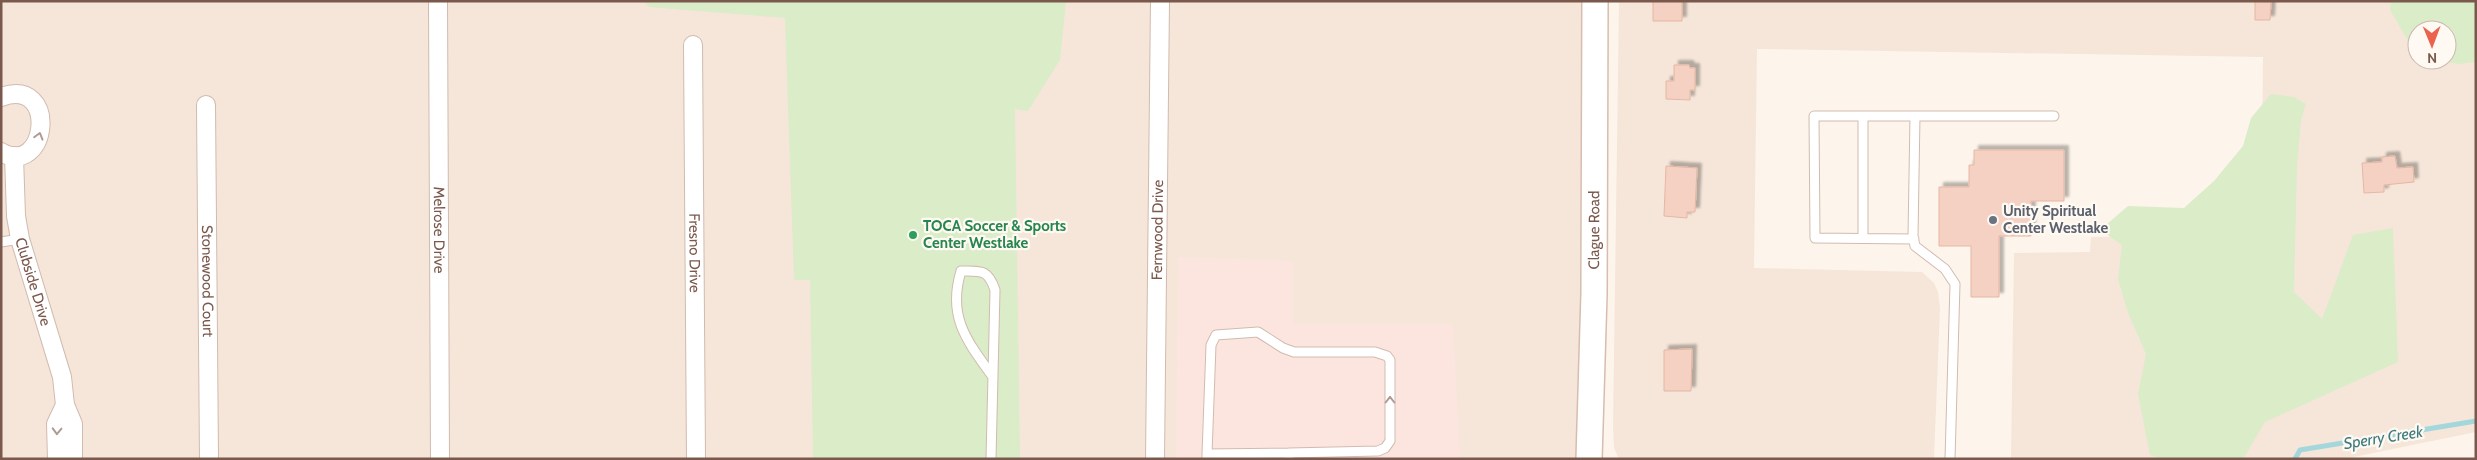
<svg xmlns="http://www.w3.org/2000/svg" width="2477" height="460" font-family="Cabin,sans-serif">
  <defs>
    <filter id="shadow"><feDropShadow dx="4.5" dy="-4.5" stdDeviation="1" flood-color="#0004"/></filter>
  </defs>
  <rect width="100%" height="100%" fill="#fdf5eb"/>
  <!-- residential -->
  <path fill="#f5e6d9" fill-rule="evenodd" d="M 1,1 L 1595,1 L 1589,459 L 1,459 Z
    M 1619,1 L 2476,1 L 2476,432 L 2344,459 L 2011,459 L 2014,253 L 2090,252 L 2091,237 L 2261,237 L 2263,57 L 1757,49 L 1754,268 L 1922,272 L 1934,283 L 1938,292 L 1940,308 L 1934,459 L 1619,459 L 1614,448 L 1613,427 ZM 2417,30 L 2447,30 L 2447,60 L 2417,60 Z"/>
  <!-- commercial -->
  <path fill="#fde5df" d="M 1178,257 L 1293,261 L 1293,324 L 1453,324 L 1460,459 L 1176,459 Z"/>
  <!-- green -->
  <path fill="#daecc8" d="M 644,1 L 1066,1 L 1060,60 L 1028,111 L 1015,109 L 1020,459 L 813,459 L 810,280 L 794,280 L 785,18 L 649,7 Z
    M 2391,1 L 2476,1 L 2476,62 L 2459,64 L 2438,60 L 2447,60 L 2447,30 L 2417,30 L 2417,56 L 2390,10 Z
    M 2271,94 L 2294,97 L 2306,104 L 2301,120 L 2297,165 L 2294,292 L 2322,319 L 2353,235 L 2393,228 L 2398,362 L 2265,422 L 2243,459 L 2163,459 L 2150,455 L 2138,394 L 2146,354 L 2128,313 L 2118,279 L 2122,245 L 2100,230 L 2128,206 L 2184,208 L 2214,181 L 2243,146 L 2251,118 Z"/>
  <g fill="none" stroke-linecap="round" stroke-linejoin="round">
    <!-- stream -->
    <path stroke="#a4d7db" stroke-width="5" d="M 2295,459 L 2300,450 L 2476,421"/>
  </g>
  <!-- building -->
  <path fill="#f4d1c2" stroke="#e7b6a2" filter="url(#shadow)" d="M 1653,1 L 1682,1 L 1682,21 L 1653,21 Z
    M 2255,1 L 2271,1 L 2270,20 L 2255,20 Z
    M 1674,65 L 1689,65 L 1690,68 L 1695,68 L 1695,90 L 1690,90 L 1690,100 L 1666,99 L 1666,81 L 1674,81 Z
    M 1974,150 L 2064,150 L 2064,201 L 2031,201 L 2031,236 L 1999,236 L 1999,297 L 1971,297 L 1971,246 L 1939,246 L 1939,187 L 1969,187 L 1969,165 L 1974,165 Z
    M 2395,156 L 2397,168 L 2413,167 L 2414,182 L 2384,185 L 2384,192 L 2364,193 L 2362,163 L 2382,162 L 2382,157 Z
    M 1666,166 L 1697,168 L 1695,212 L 1687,212 L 1687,218 L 1664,216 Z
    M 1692,349 L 1691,391 L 1664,391 L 1664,350 Z"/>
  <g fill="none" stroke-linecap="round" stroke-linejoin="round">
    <defs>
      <path id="lane" d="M 1915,116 L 2054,116
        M 1863,238 L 1863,116
        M 1914,239 L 1815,238 L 1814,116 L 1915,116 L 1913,236 L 1915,246 L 1945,269 L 1955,284 L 1950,459
        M 1,242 L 20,239
        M 1207,454 L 1211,345 L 1216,335 L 1258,332 L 1283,348 L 1294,352 L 1375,352 L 1387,356 L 1390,360 L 1390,441 L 1385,448 L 1378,451 L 1289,453
        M 991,459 L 995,290 C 988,269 981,271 961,271 C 947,317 967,341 993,377
        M 1207,459 L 1207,454 L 1289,453 L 1289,459"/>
      <g id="street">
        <path id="s1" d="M 438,1 L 440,459"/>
        <path id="s2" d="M 693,45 L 696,459"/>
        <path d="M 1,97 C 60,76 47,179 1,152"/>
        <path id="s3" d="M 206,105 L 209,459"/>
        <path id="s4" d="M 14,156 L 16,216 L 20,239 L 62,377 L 65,405 L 73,424 L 73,459"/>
        <path d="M 57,459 L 56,424 L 65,405"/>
        <path id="s5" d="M 1155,459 L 1160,1"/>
      </g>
      <g id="secondary">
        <path id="s6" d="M 1589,459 L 1594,294 L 1595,1"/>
      </g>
    </defs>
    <!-- lane casing -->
    <use href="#lane" stroke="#d1bbaf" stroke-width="11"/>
    <!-- street casing -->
    <use href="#street" stroke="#d1bbaf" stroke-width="20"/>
    <!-- secondary casing -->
    <use href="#secondary" stroke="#d7bdaf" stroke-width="28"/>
    <!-- lane -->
    <use href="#lane" stroke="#fff" stroke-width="9"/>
    <!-- street -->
    <use href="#street" stroke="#fff" stroke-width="18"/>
    <!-- secondary -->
    <use href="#secondary" stroke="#fff" stroke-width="25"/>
  </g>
  <!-- one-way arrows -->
  <defs><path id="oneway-chevron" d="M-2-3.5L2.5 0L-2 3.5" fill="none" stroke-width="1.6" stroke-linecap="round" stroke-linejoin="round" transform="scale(1.25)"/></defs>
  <g stroke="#b09b94">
    <use href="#oneway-chevron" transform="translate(39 136) rotate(-74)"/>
    <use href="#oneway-chevron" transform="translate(1390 400) rotate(-90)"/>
    <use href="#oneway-chevron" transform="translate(57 431) rotate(92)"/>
  </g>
  <!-- markers -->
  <circle fill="#6b7280" stroke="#fff9f3" stroke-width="2" cx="1993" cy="220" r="5"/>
  <circle fill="#2e9e5b" stroke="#fff9f3" stroke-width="2" cx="913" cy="235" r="5"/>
  <g text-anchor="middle" stroke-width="4.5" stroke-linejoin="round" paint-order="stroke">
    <!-- worship labels -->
    <g font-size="15" font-weight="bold" fill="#5b616d" stroke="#fff9f3" text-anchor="start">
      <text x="2003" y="216">Unity Spiritual<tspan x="2003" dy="17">Center Westlake</tspan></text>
    </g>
    <!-- leisure labels -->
    <g font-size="15" font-weight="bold" fill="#27864d" stroke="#fff9f3" text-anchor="start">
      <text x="923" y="231">TOCA Soccer &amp; Sports<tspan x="923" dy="17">Center Westlake</tspan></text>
    </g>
    <!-- street labels -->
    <g font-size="15" fill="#7b584c" stroke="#fff9f3">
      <text dy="5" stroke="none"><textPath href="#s1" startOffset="229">Melrose Drive</textPath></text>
      <text dy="5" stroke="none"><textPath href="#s5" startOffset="229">Fernwood Drive</textPath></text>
      <text dy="5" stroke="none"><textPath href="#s6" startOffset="229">Clague Road</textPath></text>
      <text dy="5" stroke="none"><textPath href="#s2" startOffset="208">Fresno Drive</textPath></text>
      <text dy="5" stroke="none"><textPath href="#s4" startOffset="128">Clubside Drive</textPath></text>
      <text dy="5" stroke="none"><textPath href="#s3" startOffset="176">Stonewood Court</textPath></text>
    </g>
    <!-- water labels -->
    <g font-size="16" font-style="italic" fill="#3e7b7f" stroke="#fff9f3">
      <text transform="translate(2383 437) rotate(-9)" y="6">Sperry Creek</text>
    </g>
  </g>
  <!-- border -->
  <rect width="2477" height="460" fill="none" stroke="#7b584c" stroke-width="5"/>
  <!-- north arrow -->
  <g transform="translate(2432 45) rotate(179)"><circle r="24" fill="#fff9f3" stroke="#cab9b0"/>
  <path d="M0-4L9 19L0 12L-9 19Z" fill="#e9634e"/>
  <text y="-8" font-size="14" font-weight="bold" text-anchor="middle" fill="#7b584c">N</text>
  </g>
</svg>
